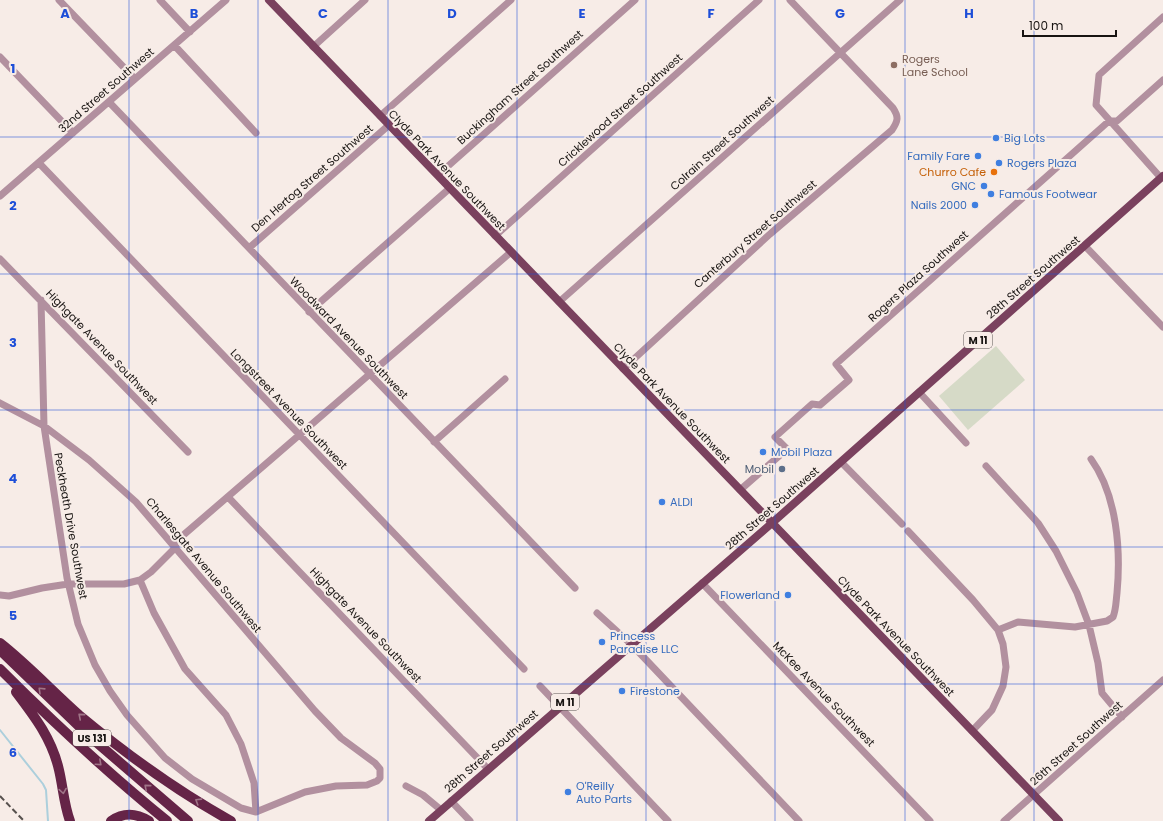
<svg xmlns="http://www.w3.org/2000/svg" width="1163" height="821" font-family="Poppins,sans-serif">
  <rect width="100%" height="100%" fill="#f7ece7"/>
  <!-- park -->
  <path fill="#d6dac7" d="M 996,346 L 1025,380 L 968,430 L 939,396 Z"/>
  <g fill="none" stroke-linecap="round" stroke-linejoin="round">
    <!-- stream -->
    <path stroke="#accfdc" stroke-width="2" d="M 0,730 L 43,784 L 46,790 L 48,821"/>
    <!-- minor -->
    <path stroke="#b2909f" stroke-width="7" d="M 59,0 L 135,79
      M 160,0 L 190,32
      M 174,45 L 256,133
      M 313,47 L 365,0
      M 0,57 L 73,133
      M 109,102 L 575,588
      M 380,116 L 511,0
      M 39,163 L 524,669
      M 438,175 L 635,0
      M 1161,178 L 1096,105 L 1099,75 L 1163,17
      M 0,196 L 226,0
      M 495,236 L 759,0
      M 1085,246 L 1163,327
      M 249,248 L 389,125
      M 0,259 L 188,452
      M 559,302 L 900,0
      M 309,312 L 450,188
      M 623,369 L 770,234 L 892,130 C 898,121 899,117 893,108 L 790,0
      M 919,392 L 966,443
      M 0,403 L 44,426 L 89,460 L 136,502 L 315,711 L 341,738 L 375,763 L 380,769 L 380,778 L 377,781 L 367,785 L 336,786 L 305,792 L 256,812 L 241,808 L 192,779 L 165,758 L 127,715 L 110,691 L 95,665 L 78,624 L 67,578 L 44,426 L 41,300
      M 434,442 L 505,379
      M 841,462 L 902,524
      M 986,466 L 1038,523 L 1056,551 L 1077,593 L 1089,625 L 1098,663 L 1102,693 L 1122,717
      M 740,490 L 787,449 L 775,437 L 812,404 L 820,405 L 849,380 L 836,364 L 1109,121 L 1117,121 L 1163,80
      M 228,497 L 488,769
      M 908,531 L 973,600 L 998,630 L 1003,644 L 1006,667 L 1003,686 L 992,710 L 972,731
      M 173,544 L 511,252
      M 140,580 L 154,613 L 185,669 L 226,715 L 241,744 L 254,783 L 256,812
      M 702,583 L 930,821
      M 0,595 L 9,596 L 42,588 L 68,584 L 124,584 L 140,580 L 151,572 L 176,547
      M 597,613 L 632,645 L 799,821
      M 998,630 L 1018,622 L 1075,627 L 1107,621 L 1113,617 C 1116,610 1116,601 1117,593 C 1121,550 1117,495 1091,459
      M 540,686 L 668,821
      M 406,786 L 423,795 L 441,810
      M 451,801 L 470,821
      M 1004,821 L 1163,680"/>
    <!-- major -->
    <path stroke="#7a415e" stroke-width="8" d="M 269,0 L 1059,821
      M 429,821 L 772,523 L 1163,176"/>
    <!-- highway -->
    <path stroke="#652447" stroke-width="10" d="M 0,643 C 28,665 52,691 79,715 C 126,754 177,791 231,821
      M 0,650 L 88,735 L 188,821
      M 0,669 C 53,722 108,773 167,821
      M 16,692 C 35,717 52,739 59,770 C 63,787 64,805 70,821
      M 111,821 C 124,812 136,813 149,821"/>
    <!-- rail -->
    <path stroke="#57514e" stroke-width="2" stroke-dasharray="6 3" stroke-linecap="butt" d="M 0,796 L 24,821"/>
  </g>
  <!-- one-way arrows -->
  <defs><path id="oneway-chevron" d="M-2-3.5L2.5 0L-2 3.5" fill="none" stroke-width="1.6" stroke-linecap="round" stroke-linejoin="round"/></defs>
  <g stroke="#9f7487">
    <use href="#oneway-chevron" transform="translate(41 690) rotate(-136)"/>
    <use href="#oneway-chevron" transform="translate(81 716) rotate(-140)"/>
    <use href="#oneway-chevron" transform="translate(99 763) rotate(42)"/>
    <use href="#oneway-chevron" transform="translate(147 787) rotate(-139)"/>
    <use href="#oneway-chevron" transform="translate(63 791) rotate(81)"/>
    <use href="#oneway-chevron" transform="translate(198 801) rotate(-148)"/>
  </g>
  <!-- grid -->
  <path fill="none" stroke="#1d4ed8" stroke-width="1" stroke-opacity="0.55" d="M 129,0 L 129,821M 258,0 L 258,821M 388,0 L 388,821M 517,0 L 517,821M 646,0 L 646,821M 775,0 L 775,821M 905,0 L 905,821M 1034,0 L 1034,821M 0,137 L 1163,137M 0,274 L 1163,274M 0,410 L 1163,410M 0,547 L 1163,547M 0,684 L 1163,684"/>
  <!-- markers -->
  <circle fill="#8d6e63" stroke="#f7ece7" stroke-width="1.5" cx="894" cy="65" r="4"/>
  <g fill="#3f7fe0" stroke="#f7ece7" stroke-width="1.5">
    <circle cx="996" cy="138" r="4"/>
    <circle cx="978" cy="156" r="4"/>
    <circle cx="999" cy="163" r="4"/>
    <circle cx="984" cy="186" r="4"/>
    <circle cx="991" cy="194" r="4"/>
    <circle cx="975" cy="205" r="4"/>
    <circle cx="763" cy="452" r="4"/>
    <circle cx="662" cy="502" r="4"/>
    <circle cx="788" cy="595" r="4"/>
    <circle cx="602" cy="642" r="4"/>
    <circle cx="622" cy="691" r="4"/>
    <circle cx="568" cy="792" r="4"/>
  </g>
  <circle fill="#e8710a" stroke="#f7ece7" stroke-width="1.5" cx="994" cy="172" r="4"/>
  <circle fill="#5c6f8a" stroke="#f7ece7" stroke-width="1.5" cx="782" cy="469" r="4"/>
  <g text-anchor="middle" stroke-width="4" stroke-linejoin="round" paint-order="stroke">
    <!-- shield labels -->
    <g fill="#f7ece7" stroke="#5b5552" stroke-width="1">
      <rect x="964" y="332" width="28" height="16" rx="3"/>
      <rect x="551" y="694" width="28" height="16" rx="3"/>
      <rect x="73" y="730" width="38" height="16" rx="3"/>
    </g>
    <g font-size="10" font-weight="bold" fill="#181412">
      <text x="978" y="344">M 11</text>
      <text x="565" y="706">M 11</text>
      <text x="92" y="742">US 131</text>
    </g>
    <!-- education labels -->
    <g font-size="11" fill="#785e54" stroke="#f7ece7" text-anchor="start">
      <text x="902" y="63">Rogers<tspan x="902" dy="13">Lane School</tspan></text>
    </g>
    <!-- street labels -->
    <g font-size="11" fill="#181412" stroke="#f7ece7">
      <text transform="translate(520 87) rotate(-42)" y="4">Buckingham Street Southwest</text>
      <text transform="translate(106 90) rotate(-41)" y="4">32nd Street Southwest</text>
      <text transform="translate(620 110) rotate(-42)" y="4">Cricklewood Street Southwest</text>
      <text transform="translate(722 143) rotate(-42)" y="4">Colrain Street Southwest</text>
      <text transform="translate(447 170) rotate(46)" y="4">Clyde Park Avenue Southwest</text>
      <text transform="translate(312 178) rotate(-41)" y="4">Den Hertog Street Southwest</text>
      <text transform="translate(755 234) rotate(-41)" y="4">Canterbury Street Southwest</text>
      <text transform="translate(918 276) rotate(-42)" y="4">Rogers Plaza Southwest</text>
      <text transform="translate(1033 277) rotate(-41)" y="4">28th Street Southwest</text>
      <text transform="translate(349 338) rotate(46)" y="4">Woodward Avenue Southwest</text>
      <text transform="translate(102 347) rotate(46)" y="4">Highgate Avenue Southwest</text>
      <text transform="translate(672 403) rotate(46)" y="4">Clyde Park Avenue Southwest</text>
      <text transform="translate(289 409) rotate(46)" y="4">Longstreet Avenue Southwest</text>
      <text transform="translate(772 508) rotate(-41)" y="4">28th Street Southwest</text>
      <text transform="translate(71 526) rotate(80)" y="4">Peckheath Drive Southwest</text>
      <text transform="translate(204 565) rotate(50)" y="4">Charlesgate Avenue Southwest</text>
      <text transform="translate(366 625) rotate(46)" y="4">Highgate Avenue Southwest</text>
      <text transform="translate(896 636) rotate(46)" y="4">Clyde Park Avenue Southwest</text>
      <text transform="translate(824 694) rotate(46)" y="4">McKee Avenue Southwest</text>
      <text transform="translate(1076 743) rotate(-42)" y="4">26th Street Southwest</text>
      <text transform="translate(491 751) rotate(-41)" y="4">28th Street Southwest</text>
    </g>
    <!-- shop labels -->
    <g font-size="11" fill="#366cbe" stroke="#f7ece7" text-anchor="start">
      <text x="1004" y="142">Big Lots</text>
      <text x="970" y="160" text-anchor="end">Family Fare</text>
      <text x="1007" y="167">Rogers Plaza</text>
      <text x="976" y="190" text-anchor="end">GNC</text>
      <text x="999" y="198">Famous Footwear</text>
      <text x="967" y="209" text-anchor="end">Nails 2000</text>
      <text x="771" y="456">Mobil Plaza</text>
      <text x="670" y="506">ALDI</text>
      <text x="780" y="599" text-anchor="end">Flowerland</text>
      <text x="610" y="640">Princess<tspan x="610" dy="13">Paradise LLC</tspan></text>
      <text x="630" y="695">Firestone</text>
      <text x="576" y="790">O'Reilly<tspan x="576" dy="13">Auto Parts</tspan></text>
    </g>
    <!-- food labels -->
    <g font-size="11" fill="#c56008" stroke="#f7ece7" text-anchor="end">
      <text x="986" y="176">Churro Cafe</text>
    </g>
    <!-- service labels -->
    <g font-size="11" fill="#4e5e75" stroke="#f7ece7" text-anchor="end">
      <text x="774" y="473">Mobil</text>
    </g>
  </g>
  <g font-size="13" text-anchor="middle" font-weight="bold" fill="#1d4ed8" stroke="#f7ece7" stroke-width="4" stroke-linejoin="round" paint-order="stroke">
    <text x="65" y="18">A</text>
    <text x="194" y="18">B</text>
    <text x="323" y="18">C</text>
    <text x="452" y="18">D</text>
    <text x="582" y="18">E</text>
    <text x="711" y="18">F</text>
    <text x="840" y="18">G</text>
    <text x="969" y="18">H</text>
    <text x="13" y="73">1</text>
    <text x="13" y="210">2</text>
    <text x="13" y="347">3</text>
    <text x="13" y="483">4</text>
    <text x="13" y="620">5</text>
    <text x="13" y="757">6</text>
  </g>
  <!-- scale -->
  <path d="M1023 30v6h93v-6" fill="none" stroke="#181412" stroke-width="2"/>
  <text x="1029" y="30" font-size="12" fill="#181412" stroke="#f7ece7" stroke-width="3" paint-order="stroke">100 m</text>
</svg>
